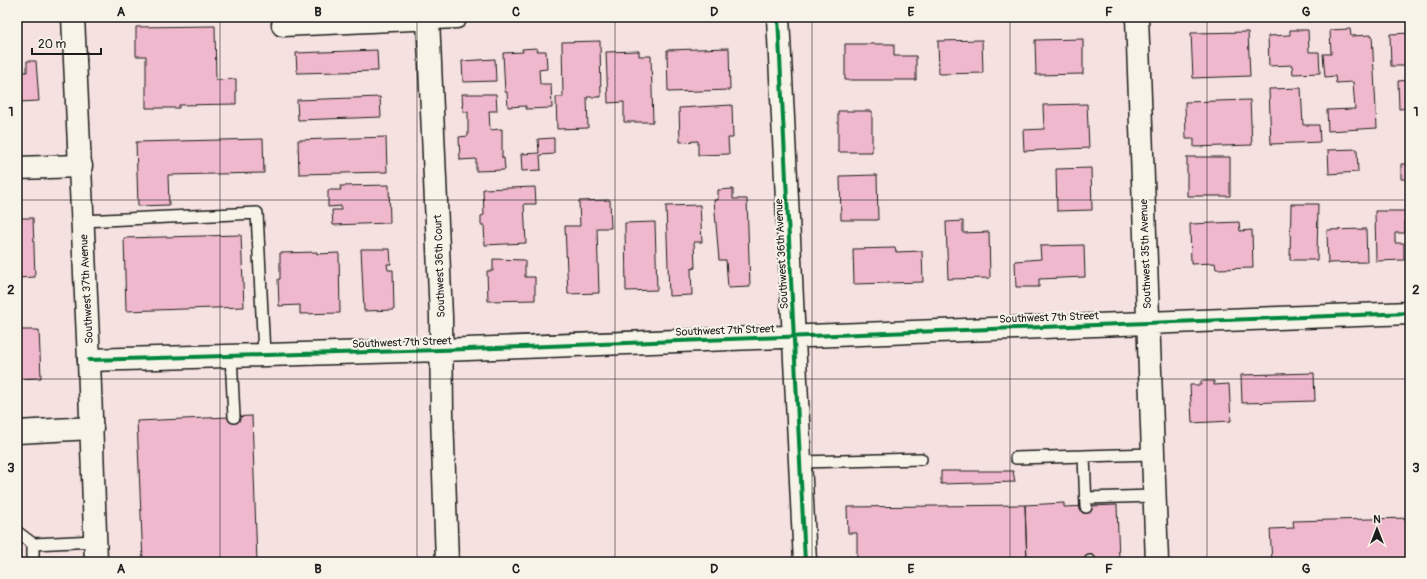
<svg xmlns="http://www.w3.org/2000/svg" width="1427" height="579" font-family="Pangolin,sans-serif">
  <rect width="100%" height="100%" fill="#f5e1e0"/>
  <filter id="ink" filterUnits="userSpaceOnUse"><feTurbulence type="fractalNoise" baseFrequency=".025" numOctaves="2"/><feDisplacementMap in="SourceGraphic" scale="8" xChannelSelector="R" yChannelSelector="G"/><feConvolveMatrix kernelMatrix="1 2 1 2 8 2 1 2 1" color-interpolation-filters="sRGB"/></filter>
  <g filter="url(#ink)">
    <!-- building -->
    <path fill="#f0b8cc" stroke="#1c1c1c" d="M 215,26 L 216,80 L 236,79 L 236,104 L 179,105 L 179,108 L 146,108 L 146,56 L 136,56 L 136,27 Z
      M 1350,29 L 1351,36 L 1372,35 L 1377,128 L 1328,131 L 1327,110 L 1355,109 L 1353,82 L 1336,83 L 1335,76 L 1325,77 L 1323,54 L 1331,54 L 1330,30 Z
      M 1290,30 L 1308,30 L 1309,52 L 1319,52 L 1320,73 L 1293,74 L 1292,65 L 1269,66 L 1268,36 L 1290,35 Z
      M 1248,32 L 1250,76 L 1193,78 L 1191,33 Z
      M 1410,33 L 1410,66 L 1391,66 L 1390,34 Z
      M 1083,39 L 1083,74 L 1036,75 L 1035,40 Z
      M 982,40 L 983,73 L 939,74 L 938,41 Z
      M 600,41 L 601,97 L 587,97 L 588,128 L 557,129 L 556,97 L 563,97 L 562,42 Z
      M 845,44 L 894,44 L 894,56 L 916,56 L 916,80 L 845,80 Z
      M 537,48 L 537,51 L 546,51 L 547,69 L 539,70 L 540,84 L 551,84 L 552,108 L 526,109 L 526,106 L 508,107 L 507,92 L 505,92 L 503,53 L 523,52 L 522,49 Z
      M 729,48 L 730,90 L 668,92 L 667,50 Z
      M 377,50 L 378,71 L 297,73 L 296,53 Z
      M 639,51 L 639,56 L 651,56 L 653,122 L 624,122 L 624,102 L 608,103 L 606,52 Z
      M 495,59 L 496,81 L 463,82 L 462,61 Z
      M 27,61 L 36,61 L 39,101 L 17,102 L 17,72 L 27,72 Z
      M 1410,80 L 1410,108 L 1399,109 L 1398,81 Z
      M 1301,88 L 1303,125 L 1319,125 L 1320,142 L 1271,144 L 1269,89 Z
      M 462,94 L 496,94 L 497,111 L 489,111 L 490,130 L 502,129 L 502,158 L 504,158 L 505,170 L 476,171 L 476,159 L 460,160 L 459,137 L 468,136 L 468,112 L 463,112 Z
      M 380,97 L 381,117 L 298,120 L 297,100 Z
      M 1250,100 L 1252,145 L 1194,147 L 1194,139 L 1186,139 L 1185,102 Z
      M 1087,104 L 1089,148 L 1024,151 L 1023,130 L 1044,129 L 1043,105 Z
      M 732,105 L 733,138 L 728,138 L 729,154 L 698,155 L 698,141 L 680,142 L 679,108 Z
      M 838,111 L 872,111 L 872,152 L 838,152 Z
      M 386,137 L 387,172 L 299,174 L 298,140 Z
      M 554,138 L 554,154 L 540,155 L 541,170 L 522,171 L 521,154 L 539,153 L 538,139 Z
      M 263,139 L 264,173 L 168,175 L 169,205 L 138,206 L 136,142 Z
      M 1357,149 L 1358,172 L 1329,174 L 1328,150 Z
      M 1408,151 L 1410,151 L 1410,193 L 1409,179 L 1401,179 L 1401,164 L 1408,164 Z
      M 1187,157 L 1230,157 L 1230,196 L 1187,196 Z
      M 1091,168 L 1092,210 L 1057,211 L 1056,169 Z
      M 877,175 L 878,220 L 841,220 L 840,176 Z
      M 389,185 L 390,223 L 333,225 L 332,210 L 341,210 L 341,206 L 328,207 L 328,190 L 341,190 L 340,186 Z
      M 535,187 L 536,204 L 524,204 L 526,243 L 485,245 L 484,225 L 481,225 L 481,216 L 484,215 L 483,189 Z
      M 733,189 L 733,199 L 747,199 L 750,287 L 728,288 L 726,260 L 719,260 L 714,200 L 718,200 L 718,190 Z
      M 610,200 L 611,228 L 597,228 L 599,293 L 568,294 L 565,226 L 580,226 L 579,201 Z
      M 1291,204 L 1318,204 L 1317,260 L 1290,260 Z
      M 700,205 L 702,242 L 694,242 L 695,268 L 691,269 L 692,295 L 669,296 L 666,206 Z
      M 1375,211 L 1405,211 L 1405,233 L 1395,233 L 1395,243 L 1404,243 L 1404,260 L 1376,261 Z
      M 17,218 L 33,218 L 35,277 L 17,278 Z
      M 963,221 L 963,233 L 989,232 L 990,278 L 948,279 L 946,222 Z
      M 655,222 L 657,290 L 626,291 L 625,223 Z
      M 1239,222 L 1240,231 L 1252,230 L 1253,268 L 1216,269 L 1215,263 L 1191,264 L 1190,224 Z
      M 1366,229 L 1367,262 L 1328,263 L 1327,230 Z
      M 241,235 L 244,307 L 126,311 L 124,238 Z
      M 1084,245 L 1085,277 L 1039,279 L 1039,287 L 1016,287 L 1015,261 L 1041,259 L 1040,246 Z
      M 895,248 L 896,252 L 922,251 L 923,282 L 854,284 L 853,249 Z
      M 361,249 L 390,249 L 391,264 L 387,264 L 388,270 L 393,270 L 394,310 L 364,311 Z
      M 317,252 L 317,254 L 339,253 L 340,313 L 300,314 L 300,305 L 279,306 L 278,279 L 280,279 L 280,253 Z
      M 493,259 L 525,260 L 525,277 L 535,277 L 535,300 L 488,301 L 487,271 L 493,271 Z
      M 17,330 L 39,330 L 41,378 L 17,379 Z
      M 1314,373 L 1315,401 L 1242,403 L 1241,375 Z
      M 1201,381 L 1214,381 L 1214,385 L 1229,384 L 1231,421 L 1192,423 L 1190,385 L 1201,385 Z
      M 252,416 L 257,562 L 143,562 L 137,421 Z
      M 941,471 L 1013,471 L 1015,482 L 941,484 Z
      M 1064,503 L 1064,507 L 1117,505 L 1119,560 L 1027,562 L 1025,505 Z
      M 1025,505 L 1027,562 L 885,562 L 885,559 L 857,560 L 857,533 L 848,533 L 847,507 Z
      M 1410,518 L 1410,562 L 1272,562 L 1270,529 L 1294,528 L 1293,521 Z
      M 409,560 L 409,562 L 340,562 Z"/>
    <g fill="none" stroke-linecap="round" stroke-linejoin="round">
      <defs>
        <path id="lane" d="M 82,221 L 257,213 L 264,354
          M 231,355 L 234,417
          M 1084,456 L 1086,507
          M 1016,458 L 1152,454
          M 801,462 L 921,459
          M 1086,498 L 1154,496
          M 17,532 L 33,544 L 95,541
          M 33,544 L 33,562
          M 1090,561 L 1090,562"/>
        <path id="street" d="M 778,17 L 805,562
          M 1137,17 L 1157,562
          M 428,18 L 441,317 L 442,414 L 447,562
          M 283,25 L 456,17
          M 17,168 L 81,166
          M 89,360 L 441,350 L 1410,313
          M 17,432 L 92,428"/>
        <path id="secondary" d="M 73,17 L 89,360 L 96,562"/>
      </defs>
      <!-- lane casing -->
      <use href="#lane" stroke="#1c1c1c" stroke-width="14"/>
      <!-- street casing -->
      <use href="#street" stroke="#1c1c1c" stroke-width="25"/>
      <!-- secondary casing -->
      <use href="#secondary" stroke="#1c1c1c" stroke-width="25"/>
      <!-- lane -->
      <use href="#lane" stroke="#f7f3e8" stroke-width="11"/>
      <!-- street -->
      <use href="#street" stroke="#f7f3e8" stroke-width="22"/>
      <!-- secondary -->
      <use href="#secondary" stroke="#f7f3e8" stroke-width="22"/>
      <defs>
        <path id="cycleway" d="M 778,17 L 805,562
          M 89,360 L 441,350 L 1410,313"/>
      </defs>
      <!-- cycleway casing -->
      <use href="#cycleway" stroke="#f7f3e8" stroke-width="6"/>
      <!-- cycleway -->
      <use href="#cycleway" stroke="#00873e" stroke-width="4"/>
    </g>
  </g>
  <!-- grid -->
  <path fill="none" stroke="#1c1c1c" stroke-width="1" stroke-opacity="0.55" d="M 220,17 L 220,562M 417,17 L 417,562M 615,17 L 615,562M 812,17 L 812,562M 1010,17 L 1010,562M 1207,17 L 1207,562M 17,200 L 1410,200M 17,379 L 1410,379"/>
  <g text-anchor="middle" stroke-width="4" stroke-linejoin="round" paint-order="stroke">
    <!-- street labels -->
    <g font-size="11" fill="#1c1c1c" stroke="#f7f3e8">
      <text transform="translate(781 254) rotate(-93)" y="4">Southwest 36th Avenue</text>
      <text transform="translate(1145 254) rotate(-92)" y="4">Southwest 35th Avenue</text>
      <text transform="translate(439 266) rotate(-92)" y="4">Southwest 36th Court</text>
      <text transform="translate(86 289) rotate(-93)" y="4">Southwest 37th Avenue</text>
      <text transform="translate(1049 317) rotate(-2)" y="4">Southwest 7th Street</text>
      <text transform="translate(725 330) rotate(-2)" y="4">Southwest 7th Street</text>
      <text transform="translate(402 342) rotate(-2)" y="4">Southwest 7th Street</text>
    </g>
  </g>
  <!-- margin -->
  <rect width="1427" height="579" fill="none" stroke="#f7f3e8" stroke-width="44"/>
  <!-- north arrow -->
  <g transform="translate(1377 529)" stroke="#f7f3e8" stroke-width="3" paint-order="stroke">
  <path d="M0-3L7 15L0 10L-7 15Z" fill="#1c1c1c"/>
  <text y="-6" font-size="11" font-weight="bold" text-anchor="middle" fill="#1c1c1c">N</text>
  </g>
  <!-- scale -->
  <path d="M32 48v6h69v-6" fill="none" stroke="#1c1c1c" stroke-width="2"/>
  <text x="38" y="48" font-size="12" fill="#1c1c1c" stroke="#f7f3e8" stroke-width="3" paint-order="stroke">20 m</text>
  <rect x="22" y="22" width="1383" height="535" fill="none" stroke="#1c1c1c" stroke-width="1.5"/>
  <g font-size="13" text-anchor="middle" font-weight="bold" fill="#1c1c1c">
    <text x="121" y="16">A</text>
    <text x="318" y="16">B</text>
    <text x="516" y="16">C</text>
    <text x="714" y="16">D</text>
    <text x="911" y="16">E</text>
    <text x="1109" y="16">F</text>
    <text x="1306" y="16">G</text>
    <text x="11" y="116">1</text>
    <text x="1416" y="116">1</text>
    <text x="11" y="294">2</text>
    <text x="1416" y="294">2</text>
    <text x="11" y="472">3</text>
    <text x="1416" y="472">3</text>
    <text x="121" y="573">A</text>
    <text x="318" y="573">B</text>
    <text x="516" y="573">C</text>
    <text x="714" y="573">D</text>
    <text x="911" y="573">E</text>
    <text x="1109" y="573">F</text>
    <text x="1306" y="573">G</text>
  </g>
</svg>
